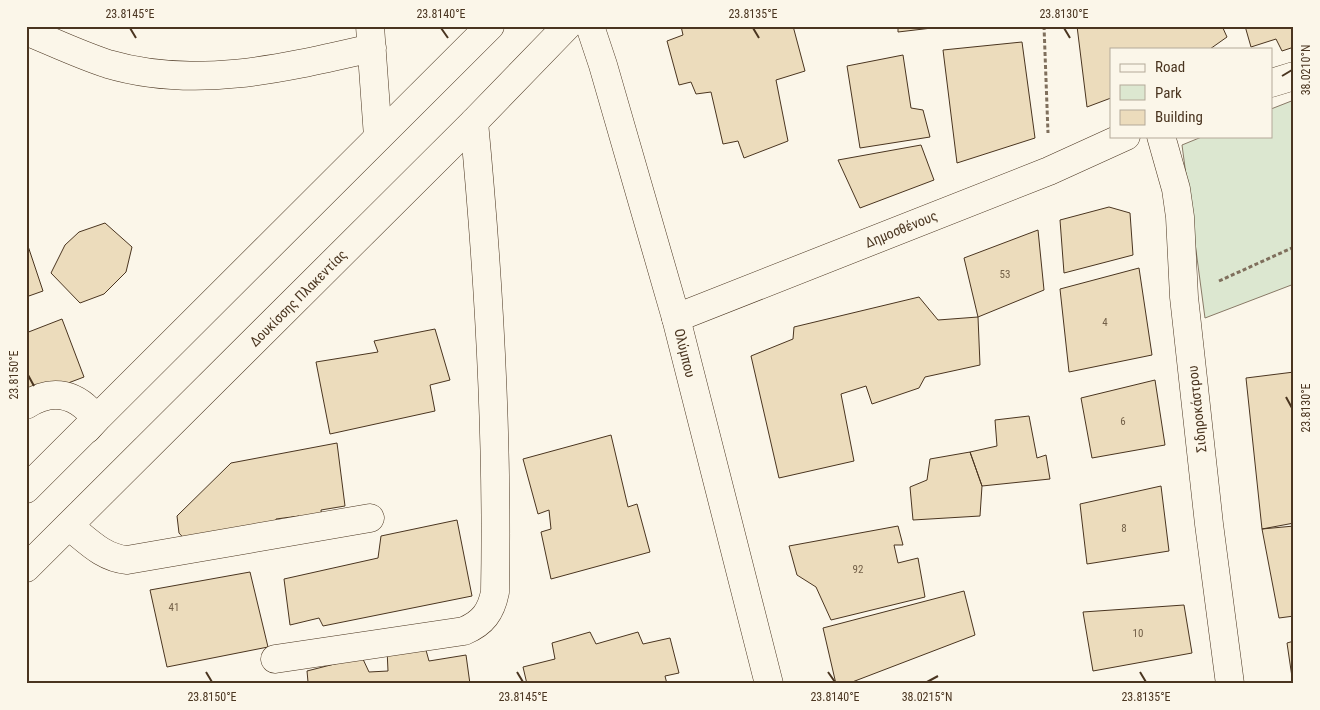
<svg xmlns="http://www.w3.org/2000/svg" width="1320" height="710" font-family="'Roboto Condensed',sans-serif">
  <rect width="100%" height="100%" fill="#fbf6e9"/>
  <!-- green -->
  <path fill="#dce7d0" stroke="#887966" d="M 1294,100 L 1294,284 L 1205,318 L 1182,145 L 1204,136 L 1271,136 L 1271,109 Z"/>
  <!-- building -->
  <path fill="#ecdcbc" stroke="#4a3520" d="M 681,26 L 793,26 L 805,71 L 776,80 L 788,141 L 744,158 L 738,141 L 723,144 L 711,92 L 696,94 L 691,82 L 679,85 L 667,41 L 683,35 Z
    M 898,26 L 949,26 L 898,32 Z
    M 1077,26 L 1222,26 L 1227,37 L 1210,49 L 1111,49 L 1111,98 L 1087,107 Z
    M 1245,26 L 1294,26 L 1294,47 L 1282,51 L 1276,39 L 1251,47 Z
    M 1022,42 L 1035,138 L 957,163 L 943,50 Z
    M 903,55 L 911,108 L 923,110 L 930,137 L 860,148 L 847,66 Z
    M 921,145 L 934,180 L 860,208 L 838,160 Z
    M 1109,207 L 1130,213 L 1133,255 L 1064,273 L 1060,220 Z
    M 105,223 L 132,247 L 126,272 L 104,294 L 80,303 L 51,273 L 65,245 L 79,232 Z
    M 1038,230 L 1044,290 L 978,317 L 964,258 Z
    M 26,240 L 43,291 L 26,297 Z
    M 1139,268 L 1152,355 L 1069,372 L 1060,289 Z
    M 919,297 L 938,320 L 978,317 L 980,365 L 925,377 L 919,388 L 872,404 L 866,386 L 841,394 L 854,461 L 779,478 L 751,356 L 793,339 L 794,327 Z
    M 62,319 L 84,377 L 26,399 L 26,333 Z
    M 435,329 L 450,380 L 430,385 L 435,411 L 330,434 L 316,362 L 378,352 L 374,341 Z
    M 1294,372 L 1294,523 L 1262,529 L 1246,378 Z
    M 1155,380 L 1165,445 L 1092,458 L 1081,398 Z
    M 1029,416 L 1037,458 L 1046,455 L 1050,479 L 982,486 L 970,452 L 997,446 L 995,420 Z
    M 611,435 L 628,507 L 637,504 L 650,552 L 551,579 L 541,532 L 551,529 L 549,510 L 538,514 L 523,459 Z
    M 337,443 L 345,506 L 321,510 L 322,521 L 304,525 L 299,516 L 276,519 L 277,529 L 188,543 L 179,533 L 177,516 L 231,463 Z
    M 970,452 L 982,486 L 980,516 L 913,520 L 910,487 L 927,480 L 930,459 Z
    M 1161,486 L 1169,551 L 1087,564 L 1080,504 Z
    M 457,520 L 472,596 L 323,626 L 319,618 L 290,625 L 284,579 L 378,558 L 381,536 Z
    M 898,526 L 903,545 L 894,545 L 898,563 L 918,558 L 925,597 L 831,620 L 816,587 L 797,575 L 789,546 Z
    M 1294,526 L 1294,616 L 1279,618 L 1262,529 Z
    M 250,572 L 268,647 L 167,667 L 150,590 Z
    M 964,591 L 975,635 L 847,684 L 836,684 L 823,628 Z
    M 1184,605 L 1192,653 L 1093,671 L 1083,612 Z
    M 590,632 L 596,644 L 638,632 L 643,644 L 670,638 L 679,673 L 665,676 L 667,684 L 527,684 L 523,667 L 555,659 L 552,643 Z
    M 1294,641 L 1294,684 L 1293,684 L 1287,643 Z
    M 424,643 L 429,661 L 466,655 L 470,684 L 299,684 L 308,682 L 307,671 L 362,657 L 369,672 L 388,671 L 387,649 Z"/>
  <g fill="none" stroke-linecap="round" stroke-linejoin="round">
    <defs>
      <path id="minor" d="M 370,26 L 378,137
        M 26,31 C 53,42 80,55 108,64 C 196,90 285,68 372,48
        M 1271,83 L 1294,76
        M 1161,136 L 1176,189 L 1180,217 L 1184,297 L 1209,524 L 1230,684
        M 676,318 L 1049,171 L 1126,136
        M 26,405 C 53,387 78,394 96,419 L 87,429
        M 69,526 C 88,541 103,558 127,560 L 370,518
        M 275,659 L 464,631 C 483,623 491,612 495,592 C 498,434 489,279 474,122"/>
      <path id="tertiary" d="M 590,26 L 603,65 L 676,318 L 769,684"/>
      <path id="secondary" d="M 26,489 L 490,26
        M 26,568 L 474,122 L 567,26"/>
    </defs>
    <!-- minor casing -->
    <use href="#minor" stroke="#4a3520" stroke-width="29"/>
    <!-- tertiary casing -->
    <use href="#tertiary" stroke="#4a3520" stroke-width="29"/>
    <!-- secondary casing -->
    <use href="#secondary" stroke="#4a3520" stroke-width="29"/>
    <!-- path -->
    <path stroke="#7f6f5c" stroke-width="3" stroke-dasharray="4 2.5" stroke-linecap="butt" d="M 1044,26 L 1048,133
      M 1219,281 L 1294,247"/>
    <!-- minor -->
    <use href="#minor" stroke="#fbf6e9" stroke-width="28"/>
    <!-- tertiary -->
    <use href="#tertiary" stroke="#fbf6e9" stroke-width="28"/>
    <!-- secondary -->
    <use href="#secondary" stroke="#fbf6e9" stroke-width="28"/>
  </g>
  <!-- ticks -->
  <path fill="none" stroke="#4a3520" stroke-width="2" d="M 130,28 L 136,38M 441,28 L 448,38M 753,28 L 759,38M 1064,28 L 1070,38M 1282,76 L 1292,70M 28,375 L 34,386M 1286,397 L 1292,408M 206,672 L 212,682M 517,672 L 523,682M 828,672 L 835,682M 1140,672 L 1146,682M 927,682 L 938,676"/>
  <g text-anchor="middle" stroke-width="4" stroke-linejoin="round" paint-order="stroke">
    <!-- number labels -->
    <g font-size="11" fill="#725f47">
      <text x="1005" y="278">53</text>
      <text x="1105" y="326">4</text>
      <text x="1123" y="425">6</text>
      <text x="1124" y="532">8</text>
      <text x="858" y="573">92</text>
      <text x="174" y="611">41</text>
      <text x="1138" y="637">10</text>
    </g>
    <!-- street labels -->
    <g font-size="14" fill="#4a3520" stroke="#fbf6e9">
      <text transform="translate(901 229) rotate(-22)" y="5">Δημοσθένους</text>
      <text transform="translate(298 298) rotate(-45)" y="5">Δουκίσσης Πλακεντίας</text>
      <text transform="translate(685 353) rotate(76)" y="5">Ολύμπου</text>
      <text transform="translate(1197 409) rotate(-96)" y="5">Σιδηροκάστρου</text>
    </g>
  </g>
  <!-- border -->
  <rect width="1320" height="710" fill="none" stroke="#fbf6e9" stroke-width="55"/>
  <!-- legend -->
  <rect x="1110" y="48" width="162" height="90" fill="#fbf6e9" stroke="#b4a999"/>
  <rect x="1120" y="64" width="25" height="8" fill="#fbf6e9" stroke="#b4a999"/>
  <text x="1155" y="72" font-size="15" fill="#4a3520">Road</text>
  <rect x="1120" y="85" width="25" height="15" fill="#dce7d0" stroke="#b4a999"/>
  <text x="1155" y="98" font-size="15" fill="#4a3520">Park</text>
  <rect x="1120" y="110" width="25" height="15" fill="#ecdcbc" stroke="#b4a999"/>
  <text x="1155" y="122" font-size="15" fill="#4a3520">Building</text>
  <rect x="28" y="28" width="1264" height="654" fill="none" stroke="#4a3520" stroke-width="2"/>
  <g font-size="12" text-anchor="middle" fill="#4a3520">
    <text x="130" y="18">23.8145°E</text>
    <text x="441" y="18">23.8140°E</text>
    <text x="753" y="18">23.8135°E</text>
    <text x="1064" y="18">23.8130°E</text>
    <text transform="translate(1306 70) rotate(-90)" y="4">38.0210°N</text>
    <text transform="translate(14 375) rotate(-90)" y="4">23.8150°E</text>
    <text transform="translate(1306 408) rotate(-90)" y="4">23.8130°E</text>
    <text x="212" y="701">23.8150°E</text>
    <text x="523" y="701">23.8145°E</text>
    <text x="835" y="701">23.8140°E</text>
    <text x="927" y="701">38.0215°N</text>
    <text x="1146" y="701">23.8135°E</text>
  </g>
</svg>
